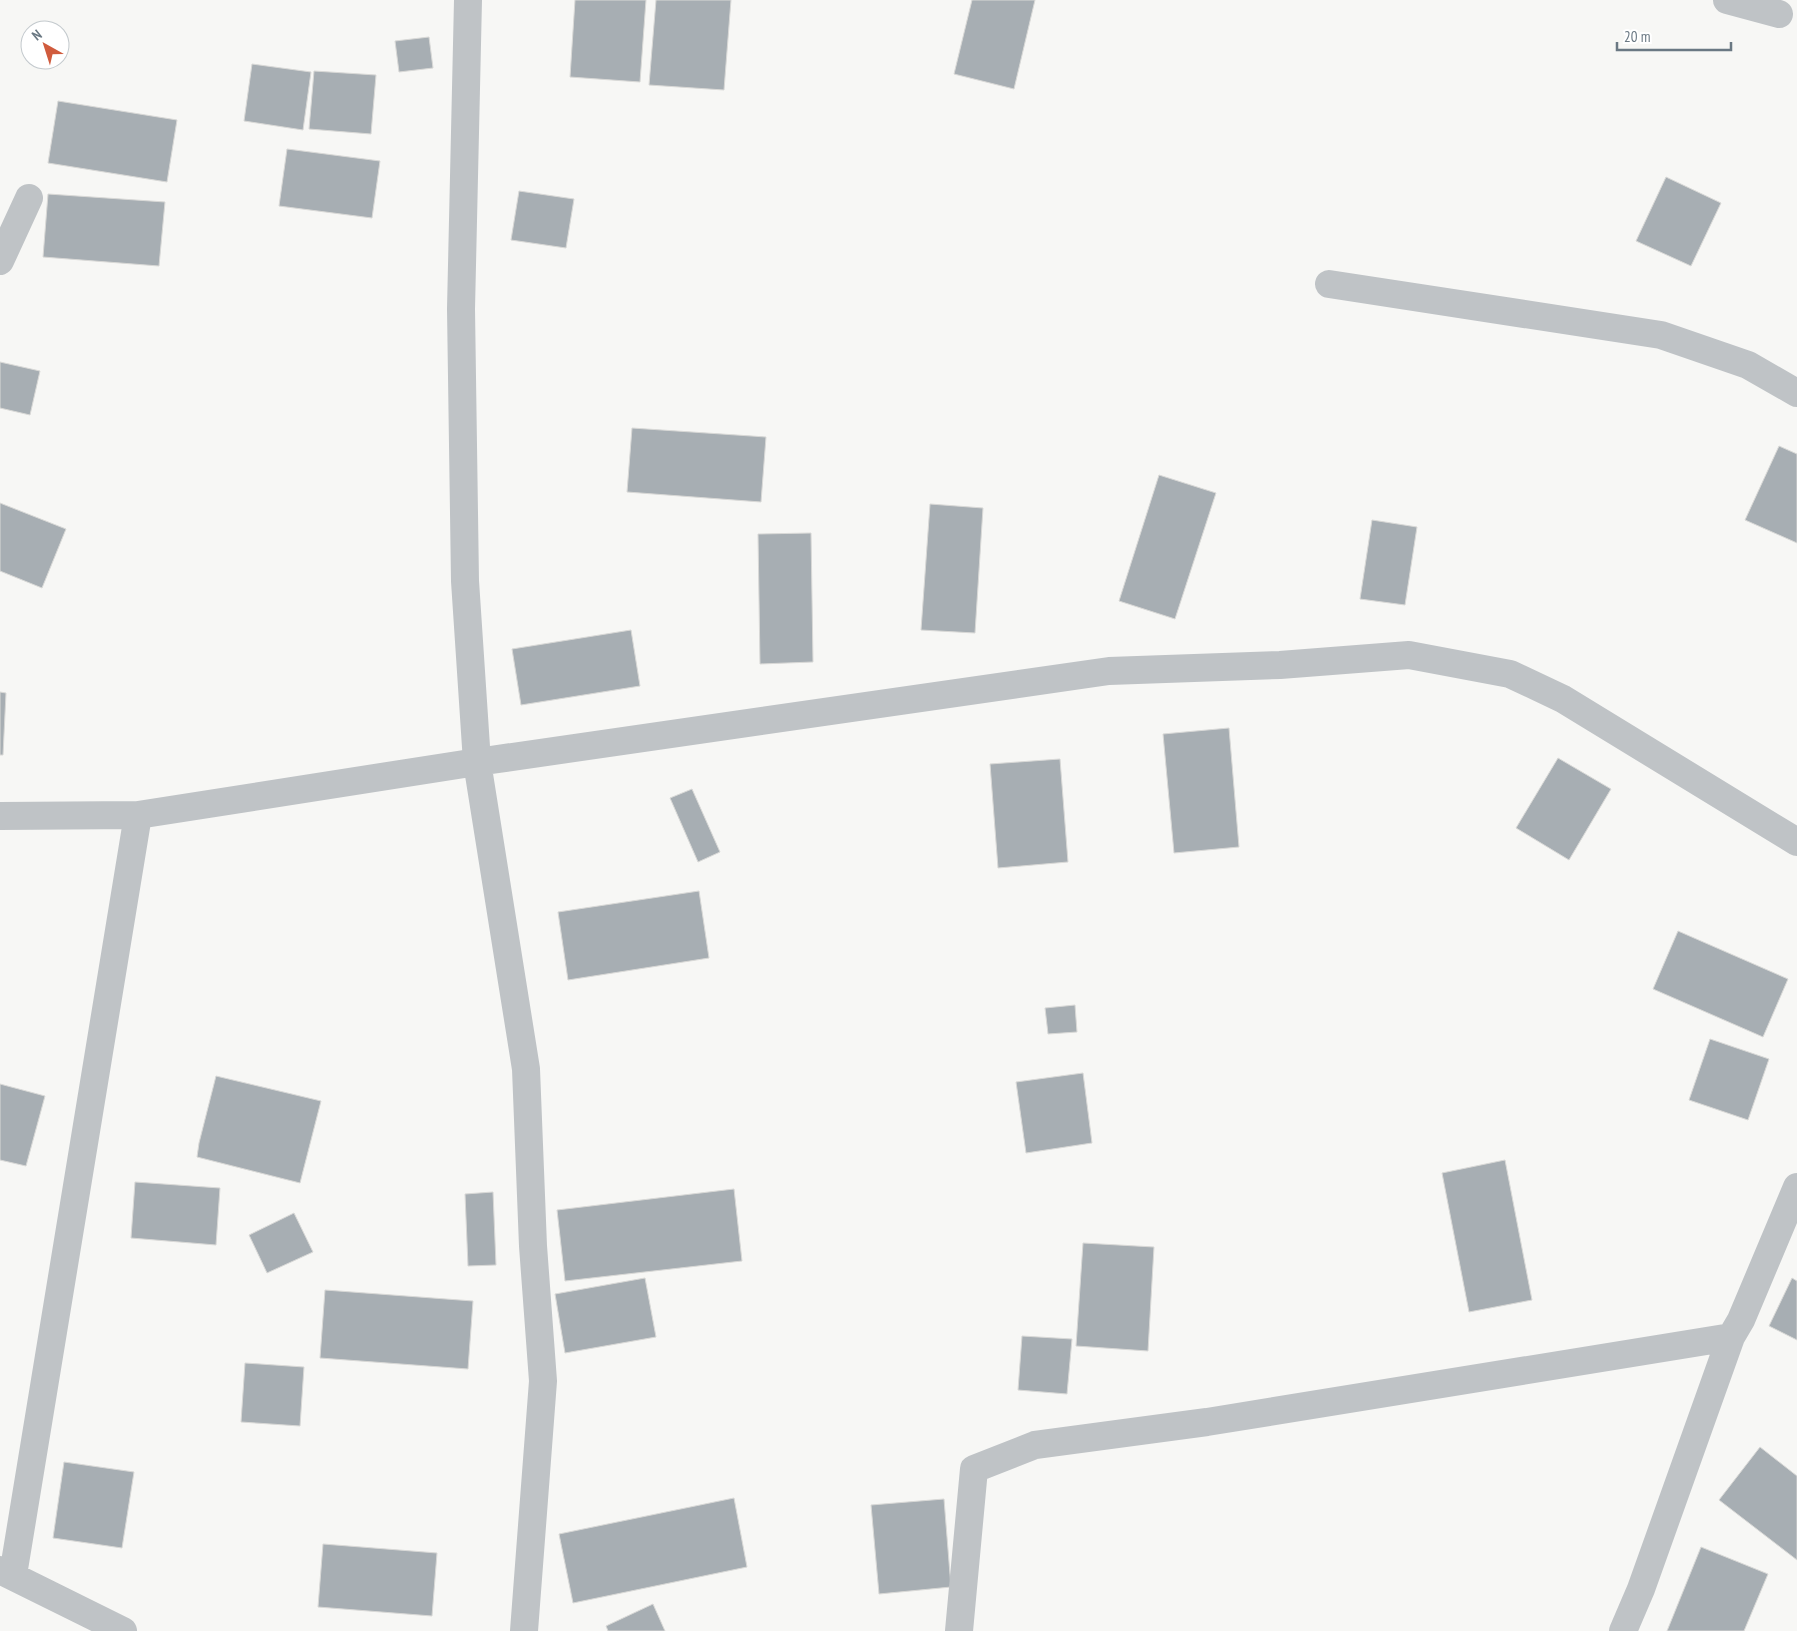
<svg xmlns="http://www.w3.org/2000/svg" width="1797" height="1631" font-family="'PT Sans Narrow',sans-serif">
  <rect width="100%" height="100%" fill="#f7f7f5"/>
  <!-- building -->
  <path fill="#a7aeb3" stroke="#d9d9d7" d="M 575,0 L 646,0 L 640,82 L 570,77 Z
    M 656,0 L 731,0 L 724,90 L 649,85 Z
    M 972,0 L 1035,0 L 1014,89 L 954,74 Z
    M 429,37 L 433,68 L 399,72 L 395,41 Z
    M 252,64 L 311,72 L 303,130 L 244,121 Z
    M 314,71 L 376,75 L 371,134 L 309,129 Z
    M 58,101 L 177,120 L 167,182 L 48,163 Z
    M 287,149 L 380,161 L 372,218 L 279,206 Z
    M 1666,177 L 1721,203 L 1691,266 L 1636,241 Z
    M 519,191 L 574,199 L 566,248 L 511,240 Z
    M 48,194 L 165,202 L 159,266 L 43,257 Z
    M 0,362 L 40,371 L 30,415 L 0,408 Z
    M 632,428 L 766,437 L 761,502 L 627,492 Z
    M 1779,446 L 1797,454 L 1797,543 L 1745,520 Z
    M 1159,475 L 1216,493 L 1175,619 L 1119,601 Z
    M 0,503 L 66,529 L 42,588 L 0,571 Z
    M 930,504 L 983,508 L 975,633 L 921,630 Z
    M 1372,520 L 1417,527 L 1405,605 L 1360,599 Z
    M 811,533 L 813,662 L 760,664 L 758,534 Z
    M 631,630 L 640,686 L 521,705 L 512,649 Z
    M 0,692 L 6,693 L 3,755 L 0,755 Z
    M 1229,728 L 1239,847 L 1174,853 L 1163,734 Z
    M 1558,758 L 1611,789 L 1569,860 L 1516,828 Z
    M 1060,759 L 1068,862 L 998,868 L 990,764 Z
    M 692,789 L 720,852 L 698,862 L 670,798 Z
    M 699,891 L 709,958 L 568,980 L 558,912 Z
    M 1678,931 L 1788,979 L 1763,1037 L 1653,989 Z
    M 1075,1005 L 1077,1032 L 1048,1034 L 1045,1008 Z
    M 1710,1039 L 1769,1059 L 1748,1120 L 1689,1100 Z
    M 1083,1073 L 1092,1143 L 1026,1153 L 1016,1082 Z
    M 216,1076 L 321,1101 L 300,1183 L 197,1157 L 199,1143 Z
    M 0,1084 L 45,1096 L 26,1166 L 0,1160 Z
    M 1505,1160 L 1532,1300 L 1469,1312 L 1442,1173 Z
    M 135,1182 L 220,1188 L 216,1245 L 131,1238 Z
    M 734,1189 L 742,1261 L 565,1281 L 557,1210 Z
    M 493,1192 L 496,1265 L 468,1266 L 465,1194 Z
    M 294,1213 L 313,1252 L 267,1273 L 249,1235 Z
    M 1083,1243 L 1154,1247 L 1148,1351 L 1076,1346 Z
    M 645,1278 L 656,1337 L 565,1353 L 555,1294 Z
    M 1792,1278 L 1797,1281 L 1797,1340 L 1769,1326 Z
    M 325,1290 L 473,1301 L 468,1369 L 320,1358 Z
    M 1022,1336 L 1072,1339 L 1067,1394 L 1018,1390 Z
    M 245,1363 L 304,1367 L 300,1426 L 241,1422 Z
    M 1760,1447 L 1797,1476 L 1797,1560 L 1719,1500 Z
    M 64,1462 L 134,1472 L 122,1548 L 53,1538 Z
    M 734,1498 L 747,1567 L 573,1603 L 559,1534 Z
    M 944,1499 L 951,1587 L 879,1594 L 871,1505 Z
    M 323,1544 L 437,1553 L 432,1616 L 318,1607 Z
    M 1701,1547 L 1768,1574 L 1744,1631 L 1667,1631 Z
    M 653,1604 L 665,1631 L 608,1631 L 606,1626 Z"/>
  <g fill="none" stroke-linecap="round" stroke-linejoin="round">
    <!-- minor -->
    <path stroke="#bfc3c6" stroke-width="28" d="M 468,0 L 461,309 L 465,581 L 477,762 L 526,1069 L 533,1246 L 543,1381 L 524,1631
      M 1727,0 L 1779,14
      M 0,261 L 29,198
      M 1329,284 L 1661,335 L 1748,365 L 1797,393
      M 0,816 L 138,815 L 477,762 L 1109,671 L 1280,665 L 1409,655 L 1510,674 L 1563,699 L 1797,842
      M 0,1570 L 123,1631
      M 13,1575 L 138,815
      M 959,1631 L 974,1469 L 1035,1445 L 1207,1422 L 1731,1337
      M 1623,1631 L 1641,1589 L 1731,1337 L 1741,1320 L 1797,1187"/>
  </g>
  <!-- north arrow -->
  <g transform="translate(45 45) rotate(321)"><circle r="24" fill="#ffffff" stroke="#c3c9cd"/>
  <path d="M0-4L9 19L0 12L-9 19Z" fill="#d05b3d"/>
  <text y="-8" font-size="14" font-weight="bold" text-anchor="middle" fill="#6a7883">N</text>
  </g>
  <!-- scale -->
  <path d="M1617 42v8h114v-8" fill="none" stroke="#6a7883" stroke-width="2.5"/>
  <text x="1624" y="42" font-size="15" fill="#6a7883" stroke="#ffffff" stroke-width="4" paint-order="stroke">20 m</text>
</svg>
